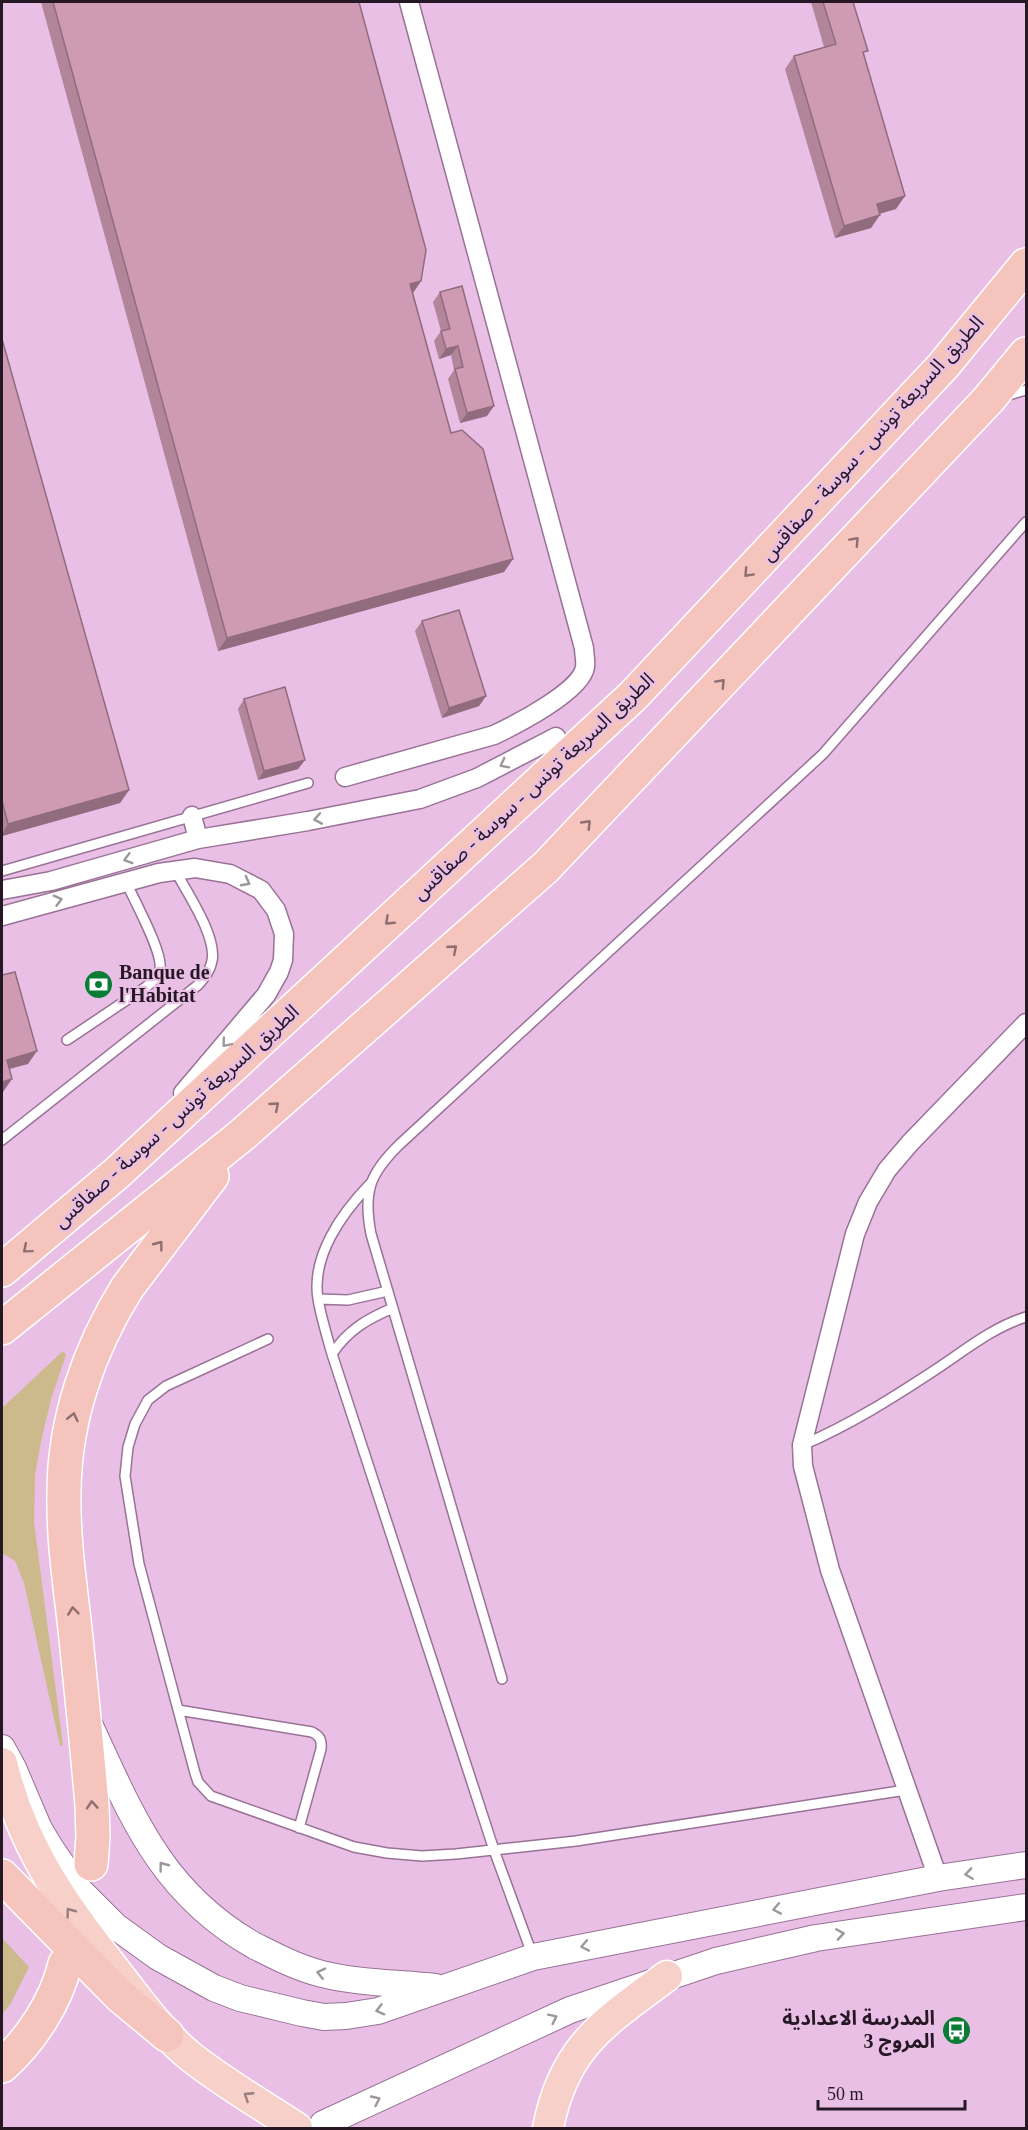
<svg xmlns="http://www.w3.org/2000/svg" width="1028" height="2130" font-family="'Times New Roman','Noto Sans Arabic',serif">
  <rect width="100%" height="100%" fill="#e9bfe6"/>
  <!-- green -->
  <path fill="#cdba8c" d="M 63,1351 L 66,1355 L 52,1396 L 42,1437 L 35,1475 L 34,1522 L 63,1745 L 60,1746 L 24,1583 L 15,1561 L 2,1553 L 2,1408 Z
    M 2,1938 L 29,1967 L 11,2003 L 2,2015 Z"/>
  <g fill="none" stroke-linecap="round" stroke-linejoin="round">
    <defs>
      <path id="service" d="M 1005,396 L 1026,390
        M 2,871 L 308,783
        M 67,1040 L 146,987 C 153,982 158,977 160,969 C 163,952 134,900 126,882
        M 2,1140 L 198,985 C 205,977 210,971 212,961 C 217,936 187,893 175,870
        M 370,1184 C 342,1213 311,1256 318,1299 C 321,1317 327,1336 332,1354 L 494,1850 L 532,1954
        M 318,1299 L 348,1300 L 388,1291
        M 268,1339 L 166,1386 L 148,1400 L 135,1424 L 128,1447 L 125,1476 L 139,1564 L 195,1773 L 198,1782 L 211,1796 L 354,1847 L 387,1853 L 422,1856 L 456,1854 L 576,1841 L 906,1790
        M 332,1354 C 348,1330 367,1319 393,1308
        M 803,1445 C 851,1424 891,1399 935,1370 C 964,1351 993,1327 1026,1317
        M 502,1679 L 371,1234 C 363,1192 369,1174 400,1144 L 823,754 L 1026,522
        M 178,1710 L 312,1732 C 320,1736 322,1740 321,1749 L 299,1828"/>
      <path id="minor" d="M 345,777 L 494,735 C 515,725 582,691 585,667 C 586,661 584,654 584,648 L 409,2
        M 192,816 L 198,839
        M 2,890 L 51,881 L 198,839 L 308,821 L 420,799 L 477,778 L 556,737
        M 2,916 L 159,873 L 195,868 L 230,874 L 261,890 L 276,910 L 284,934 L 283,960 L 279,972 L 266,995 L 183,1093
        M 938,1878 L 830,1570 L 803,1466 L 802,1445 L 855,1234 L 868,1202 L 887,1170 L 910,1143 L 1026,1023"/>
      <path id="secondary" d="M 89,1724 C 132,1816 161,1893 255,1946 C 277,1957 298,1968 322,1974 C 358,1983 398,1983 435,1987
        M 2,1748 L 13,1768 L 39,1829 L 51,1849 L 80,1891 L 115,1926 L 158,1957 L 214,1988 L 240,1998 L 302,2013 L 324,2017 L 346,2016 L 378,2011 L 533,1957 L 938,1878 L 1026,1865
        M 323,2124 L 570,2010 L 716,1961 L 816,1938 L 1026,1907"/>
      <path id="trunk" d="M 2,1763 C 23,1851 67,1909 122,1979 C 143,2006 164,2035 191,2057 C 224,2083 262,2105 297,2128
        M 548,2128 C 564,2046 604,2023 667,1976"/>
      <path id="motorway" d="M 2,1270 L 117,1173 L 633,696 L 943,366 L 1026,265
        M 2,1328 L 242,1135 L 546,867 L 988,400 L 1026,354
        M 91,1864 L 93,1836 L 92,1805 C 87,1746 81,1688 75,1629 C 70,1584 63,1539 64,1493 C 64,1420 89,1349 127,1288 L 212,1176
        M 2,1876 L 120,1996 L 167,2035
        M 2,2066 C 31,2040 56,2002 65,1964"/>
    </defs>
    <!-- service casing -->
    <use href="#service" stroke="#997296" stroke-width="12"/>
    <!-- minor casing -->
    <use href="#minor" stroke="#997296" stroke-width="21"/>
    <!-- secondary casing -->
    <use href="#secondary" stroke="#997296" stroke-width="28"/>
    <!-- trunk casing -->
    <use href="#trunk" stroke="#fff" stroke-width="33"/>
    <!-- motorway casing -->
    <use href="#motorway" stroke="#fff" stroke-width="36"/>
    <!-- service -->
    <use href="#service" stroke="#fff" stroke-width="9"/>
    <!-- minor -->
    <use href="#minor" stroke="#fff" stroke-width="18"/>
    <!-- secondary -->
    <use href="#secondary" stroke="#fff" stroke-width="26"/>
    <!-- trunk -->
    <use href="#trunk" stroke="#f7d0ca" stroke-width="30"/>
    <!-- motorway -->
    <use href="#motorway" stroke="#f5c4bc" stroke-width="33"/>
  </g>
  <!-- wall -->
  <path fill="#b2859b" d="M 41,2 L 359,2 L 421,281 L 413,293 L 451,433 L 513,559 L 504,572 L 218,651 Z
    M 811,2 L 853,2 L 896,209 L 879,214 L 871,228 L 835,238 L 785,69 L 794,56 L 824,47 Z
    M 440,292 L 487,416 L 460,423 L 448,379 L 454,370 L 451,355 L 439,359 L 434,341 L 441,331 L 433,302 Z
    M 2,339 L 129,790 L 120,803 L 2,836 Z
    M 422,621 L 486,696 L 479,706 L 442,718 L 415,631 Z
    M 244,699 L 305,760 L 298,769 L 258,780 L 238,709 Z"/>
  <!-- shaded-wall -->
  <path fill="#916c7e" d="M 905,196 L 896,209 L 868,217 L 877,204 Z
    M 880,215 L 871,228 L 835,238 L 844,226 Z
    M 421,281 L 413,293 L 410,284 Z
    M 458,346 L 451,355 L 439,359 L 446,349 Z
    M 494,406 L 487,416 L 460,423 L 467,413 Z
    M 513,559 L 504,572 L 218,651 L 227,638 Z
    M 486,696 L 479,706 L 442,718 L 449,708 Z
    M 305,760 L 298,769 L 258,780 L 264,771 Z
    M 129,790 L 120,803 L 2,836 L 2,834 L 8,824 Z
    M 37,1051 L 28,1064 L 2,1071 L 7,1060 Z
    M 12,1079 L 3,1092 L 2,1092 L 2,1082 Z"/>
  <!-- building -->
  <path fill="#cf9bb4" stroke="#916c7e" stroke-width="1.5" d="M 53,2 L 359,2 L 426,250 L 421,281 L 410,284 L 451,433 L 462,430 L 483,449 L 513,559 L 227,638 Z
    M 823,2 L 853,2 L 868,51 L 863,52 L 905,196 L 877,204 L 880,215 L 844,226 L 794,56 L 836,44 Z
    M 462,286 L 494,406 L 467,413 L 455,369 L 463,367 L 458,346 L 446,349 L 441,331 L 450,329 L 440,292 Z
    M 2,339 L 129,790 L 8,824 L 2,801 Z
    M 459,610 L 486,696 L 449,708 L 422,621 Z
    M 285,687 L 305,760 L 264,771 L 244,699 Z
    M 15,972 L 37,1051 L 7,1060 L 12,1079 L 2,1082 L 2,975 Z"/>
  <!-- one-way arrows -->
  <defs><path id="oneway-chevron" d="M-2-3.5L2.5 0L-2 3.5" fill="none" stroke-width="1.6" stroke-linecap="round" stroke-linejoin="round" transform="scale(1.5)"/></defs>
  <g stroke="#8e6e70">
    <use href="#oneway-chevron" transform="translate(855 541) rotate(-47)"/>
    <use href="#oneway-chevron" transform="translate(748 573) rotate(133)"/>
    <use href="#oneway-chevron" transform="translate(721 683) rotate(-47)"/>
    <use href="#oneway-chevron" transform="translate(587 824) rotate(-46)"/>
    <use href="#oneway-chevron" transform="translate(389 921) rotate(137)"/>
    <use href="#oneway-chevron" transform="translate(453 949) rotate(-41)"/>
    <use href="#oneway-chevron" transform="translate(275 1106) rotate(-41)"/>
    <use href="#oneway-chevron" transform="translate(159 1245) rotate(-53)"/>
    <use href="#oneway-chevron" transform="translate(27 1249) rotate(140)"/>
    <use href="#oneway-chevron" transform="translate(73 1417) rotate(-77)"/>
    <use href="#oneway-chevron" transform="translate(73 1611) rotate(-96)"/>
    <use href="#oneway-chevron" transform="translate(92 1805) rotate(-94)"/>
  </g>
  <g stroke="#9d979d">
    <use href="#oneway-chevron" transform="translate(504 764) rotate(153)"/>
    <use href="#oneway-chevron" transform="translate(318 819) rotate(170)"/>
    <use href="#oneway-chevron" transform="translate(128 859) rotate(164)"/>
    <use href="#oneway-chevron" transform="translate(246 882) rotate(28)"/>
    <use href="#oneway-chevron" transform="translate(58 900) rotate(-15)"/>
    <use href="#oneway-chevron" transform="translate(226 1043) rotate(130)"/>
    <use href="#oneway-chevron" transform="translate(163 1866) rotate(-127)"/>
    <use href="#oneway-chevron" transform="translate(969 1874) rotate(172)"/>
    <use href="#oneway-chevron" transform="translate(777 1909) rotate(169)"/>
    <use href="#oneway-chevron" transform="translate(840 1934) rotate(-9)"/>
    <use href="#oneway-chevron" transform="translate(585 1946) rotate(169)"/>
    <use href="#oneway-chevron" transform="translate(321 1973) rotate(-167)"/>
    <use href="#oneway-chevron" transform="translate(380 2010) rotate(165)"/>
    <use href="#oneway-chevron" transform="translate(553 2018) rotate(-26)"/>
    <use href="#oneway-chevron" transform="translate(376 2100) rotate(-25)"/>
  </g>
  <g stroke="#997d80">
    <use href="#oneway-chevron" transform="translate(70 1912) rotate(-127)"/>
    <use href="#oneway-chevron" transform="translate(248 2096) rotate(-147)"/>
  </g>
  <!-- icons -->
  <defs>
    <symbol id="bank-disc" viewBox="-11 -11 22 22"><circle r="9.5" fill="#0a7d34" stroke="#e9bfe6"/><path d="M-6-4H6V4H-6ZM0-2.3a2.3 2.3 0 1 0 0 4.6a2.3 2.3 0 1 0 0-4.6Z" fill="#fff"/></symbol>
    <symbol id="bus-disc" viewBox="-11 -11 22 22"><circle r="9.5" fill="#0a7d34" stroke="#e9bfe6"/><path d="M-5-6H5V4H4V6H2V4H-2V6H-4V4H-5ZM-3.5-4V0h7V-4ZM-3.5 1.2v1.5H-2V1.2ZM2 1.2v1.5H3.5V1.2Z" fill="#fff"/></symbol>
  </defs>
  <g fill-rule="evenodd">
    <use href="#bank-disc" x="82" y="968" width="33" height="33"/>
    <use href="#bus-disc" x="940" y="2014" width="33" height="33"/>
  </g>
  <g text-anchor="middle" stroke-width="4.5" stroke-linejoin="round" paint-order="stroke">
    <!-- street labels -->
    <g font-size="20" fill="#261725" stroke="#e9bfe6">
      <text transform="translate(872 438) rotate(-48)" y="7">الطريق السريعة تونس - سوسة - صفاقس</text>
      <text transform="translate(533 786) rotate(-43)" y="7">الطريق السريعة تونس - سوسة - صفاقس</text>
      <text transform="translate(176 1116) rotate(-42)" y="7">الطريق السريعة تونس - سوسة - صفاقس</text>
    </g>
    <!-- poi labels -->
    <g font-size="20" font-weight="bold" fill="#261725" stroke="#e9bfe6" text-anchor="start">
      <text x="119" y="979">Banque de<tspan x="119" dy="23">l'Habitat</tspan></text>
      <text x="935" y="2025" text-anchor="end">المدرسة الاعدادية<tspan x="935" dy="23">المروج 3</tspan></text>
    </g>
  </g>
  <!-- border -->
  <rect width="1028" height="2130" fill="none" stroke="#261725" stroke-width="6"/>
  <!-- scale -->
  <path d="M818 2100v9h147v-9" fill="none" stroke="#261725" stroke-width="3"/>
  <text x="827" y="2100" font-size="18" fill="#261725" stroke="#e9bfe6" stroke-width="4.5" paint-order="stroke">50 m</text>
</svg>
